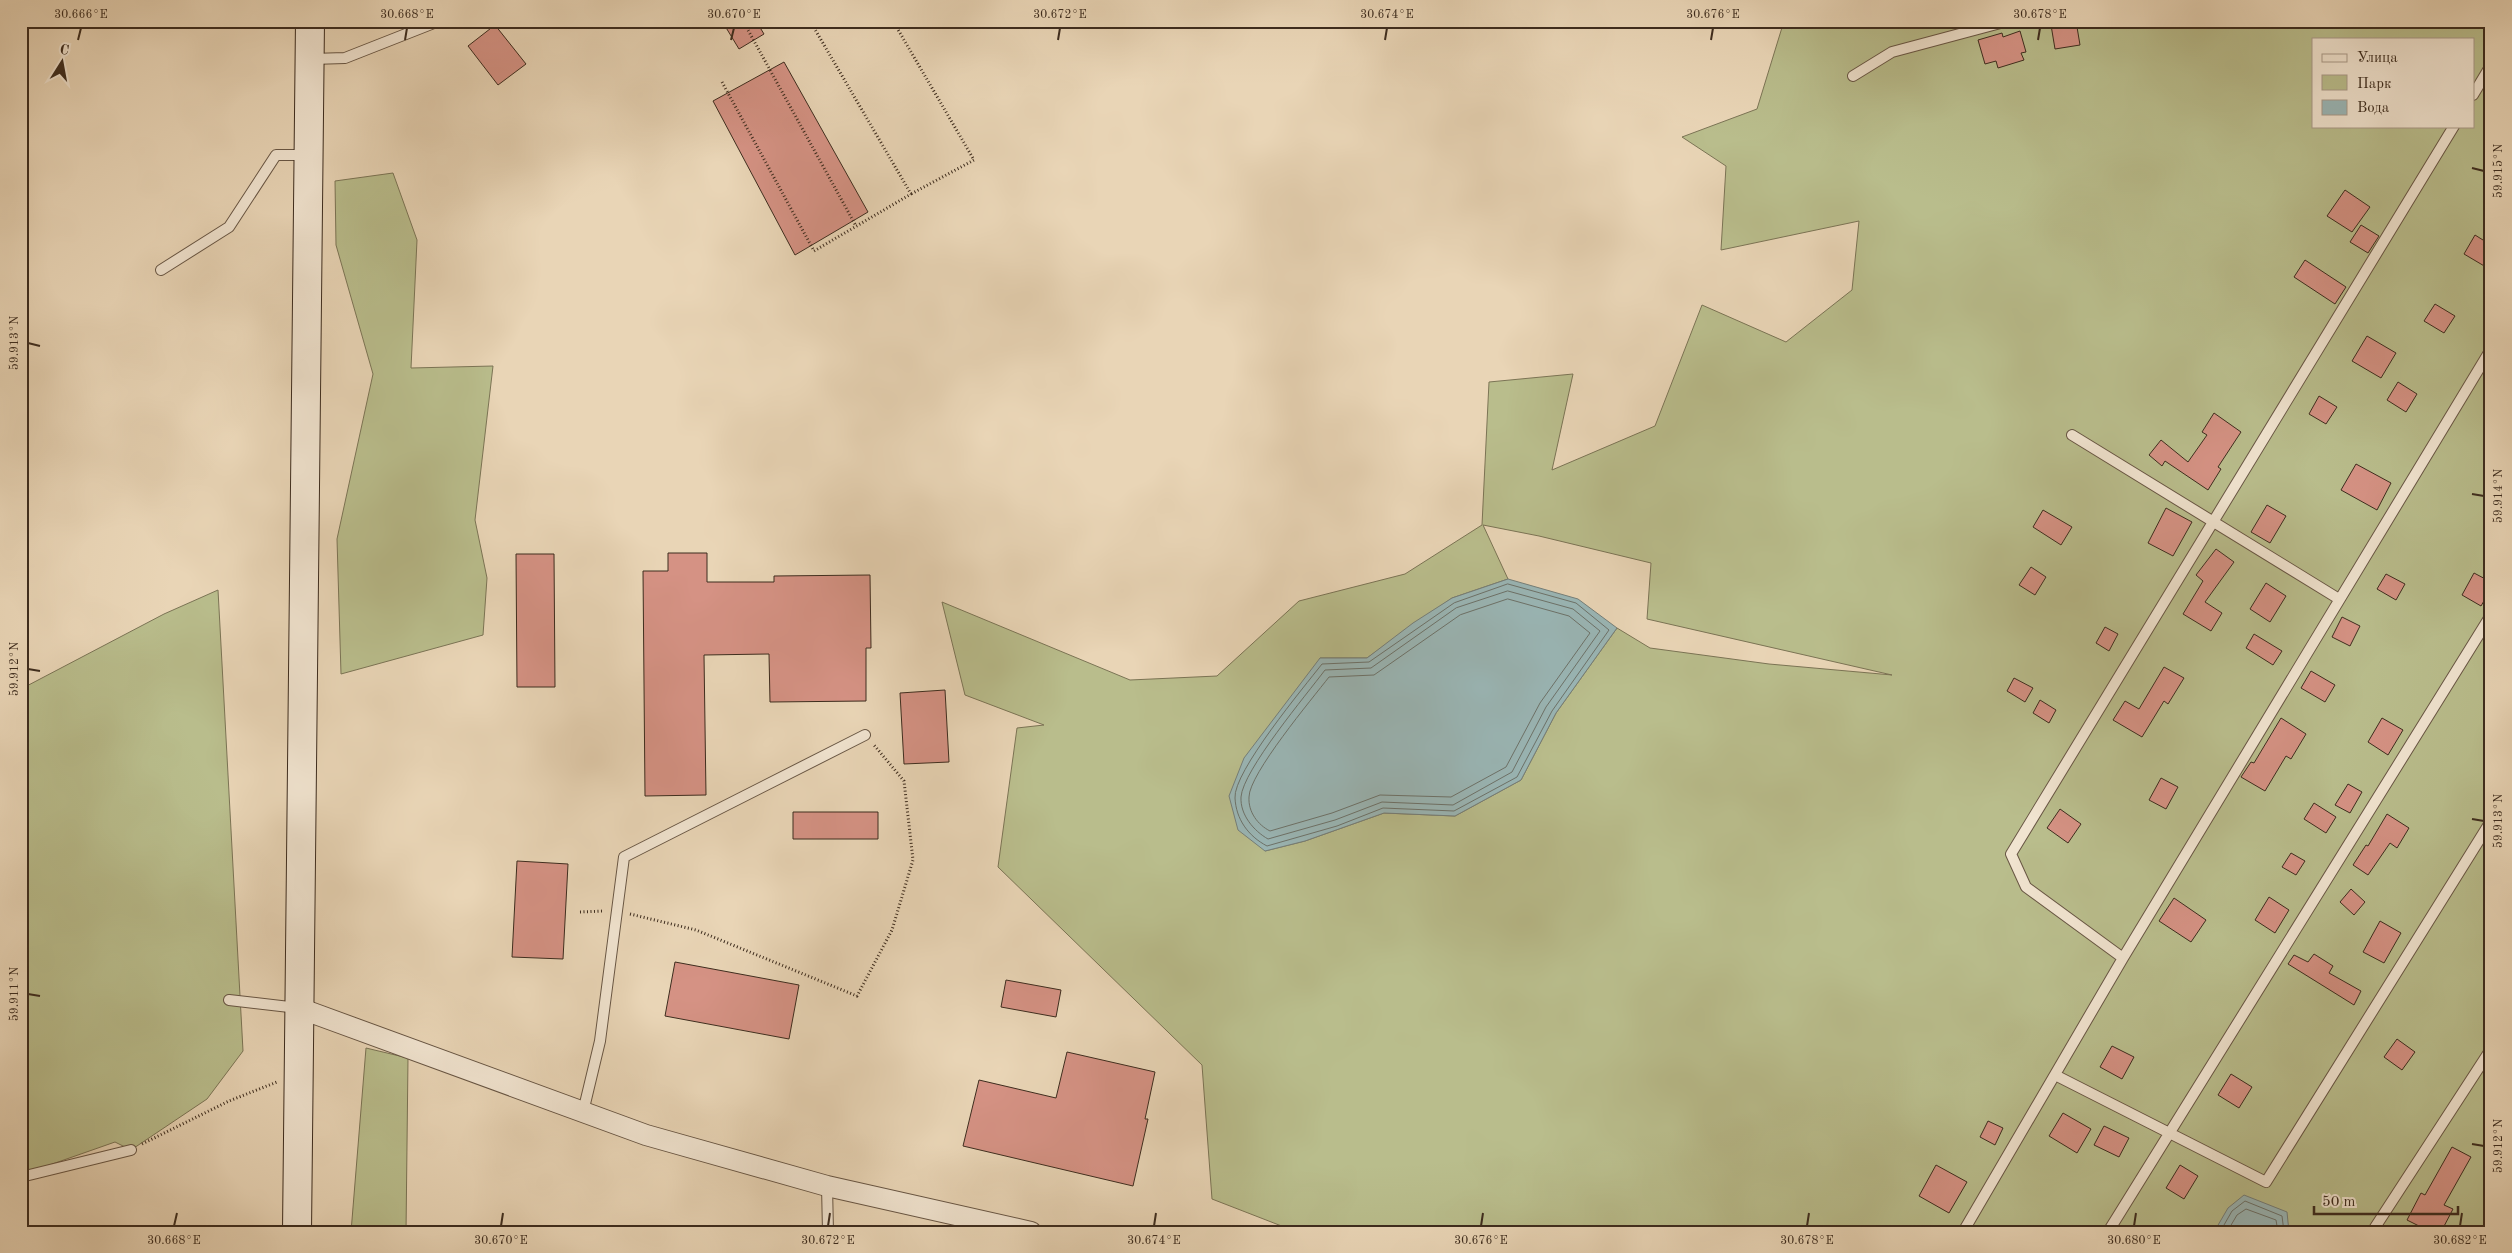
<svg xmlns="http://www.w3.org/2000/svg" width="2512" height="1253" font-family="'Old Standard TT',serif">
  <rect width="100%" height="100%" fill="#e9d5b6"/>
  <filter id="stains"><feTurbulence type="fractalNoise" baseFrequency=".004" numOctaves="4"/><feColorMatrix values="0 0 0 0 .2 0 0 0 0 .09 0 0 0 0 .02 0 0 0 .5 -.17"/></filter>
  <radialGradient id="worn" r=".72"><stop offset=".6" stop-color="#630" stop-opacity="0"/><stop offset="1" stop-color="#630" stop-opacity=".3"/></radialGradient>
  <!-- green -->
  <path fill="#b9bd8c" stroke="#7b7455" fill-rule="evenodd" d="M 1784,21 L 2491,21 L 2491,1232 L 1297,1232 L 1212,1199 L 1202,1065 L 998,867 L 1017,728 L 1044,725 L 965,695 L 942,602 L 1130,680 L 1217,676 L 1299,601 L 1405,574 L 1482,525 L 1489,382 L 1573,374 L 1552,470 L 1655,426 L 1702,305 L 1786,342 L 1852,290 L 1859,221 L 1721,250 L 1726,166 L 1682,137 L 1757,109 ZM 2313,39 L 2473,39 L 2473,126 L 2313,126 ZM 1483,525 L 1539,536 L 1651,563 L 1647,619 L 1892,675 L 1769,664 L 1650,648 L 1617,628 L 1556,713 L 1521,780 L 1455,816 L 1384,813 L 1305,841 L 1265,851 L 1320,658 L 1367,658 L 1452,598 L 1508,579 Z
    M 393,173 L 417,240 L 411,368 L 493,366 L 475,520 L 487,578 L 483,635 L 341,674 L 337,539 L 373,374 L 336,245 L 335,181 Z
    M 218,590 L 243,1051 L 207,1099 L 131,1150 L 115,1142 L 21,1175 L 21,689 L 164,614 Z
    M 366,1048 L 408,1058 L 406,1232 L 351,1232 Z"/>
  <!-- water -->
  <path fill="#9ab7b7" stroke="#757f7a" d="M 1508,579 L 1578,599 L 1617,628 L 1556,713 L 1521,780 L 1455,816 L 1384,813 L 1305,841 L 1265,851 L 1238,830 L 1229,796 L 1244,758 L 1320,658 L 1367,658 L 1413,623 L 1452,598 Z
    M 2244,1195 L 2287,1212 L 2289,1232 L 2214,1232 L 2228,1208 Z"/>
  <g fill="none" stroke-linecap="round" stroke-linejoin="round">
    <!-- shore -->
    <path stroke="#6c726a" stroke-width="1" d="M 1508,584 L 1576,603 L 1609,630 L 1552,711 L 1517,777 L 1454,811 L 1383,808 L 1337,826 L 1267,846 C 1248,836 1236,819 1235,798 C 1233,772 1304,687 1322,664 L 1369,662 L 1454,603 Z
      M 1508,591 L 1573,609 L 1600,631 L 1546,707 L 1512,772 L 1453,805 L 1382,802 L 1335,820 L 1268,839 C 1254,831 1240,815 1241,797 C 1243,770 1307,694 1325,670 L 1371,668 L 1456,608 Z
      M 1508,599 L 1569,616 L 1590,633 L 1540,703 L 1506,767 L 1451,797 L 1380,795 L 1332,813 L 1270,831 C 1258,825 1248,812 1249,797 C 1249,774 1312,699 1329,677 L 1374,675 L 1460,615 Z
      M 2220,1232 L 2232,1211 L 2245,1201 L 2282,1216 L 2284,1232
      M 2227,1232 L 2237,1215 L 2246,1209 L 2276,1220 L 2278,1232"/>
  </g>
  <!-- building -->
  <path fill="#d59284" stroke="#3d2c1e" d="M 722,21 L 756,21 L 764,34 L 739,49 Z
    M 2076,21 L 2080,45 L 2055,49 L 2051,25 Z
    M 495,25 L 526,64 L 498,85 L 468,46 Z
    M 2020,31 L 2026,52 L 2021,53 L 2024,60 L 1998,68 L 1996,61 L 1985,64 L 1978,40 L 2002,33 L 2003,37 Z
    M 784,62 L 868,212 L 795,255 L 713,101 Z
    M 2345,190 L 2370,207 L 2352,232 L 2327,216 Z
    M 2361,225 L 2379,236 L 2368,253 L 2350,242 Z
    M 2475,235 L 2491,245 L 2491,270 L 2464,254 Z
    M 2305,260 L 2346,287 L 2335,304 L 2294,277 Z
    M 2435,304 L 2455,316 L 2444,333 L 2424,321 Z
    M 2367,336 L 2396,353 L 2381,378 L 2352,361 Z
    M 2398,382 L 2417,394 L 2406,412 L 2387,400 Z
    M 2319,396 L 2337,407 L 2326,424 L 2309,414 Z
    M 2214,413 L 2241,432 L 2218,467 L 2221,469 L 2208,490 L 2165,461 L 2162,466 L 2149,455 L 2161,440 L 2188,462 L 2207,435 L 2202,432 Z
    M 2356,464 L 2391,483 L 2377,510 L 2341,490 Z
    M 2267,505 L 2286,516 L 2270,543 L 2251,532 Z
    M 2166,508 L 2192,522 L 2173,556 L 2148,543 Z
    M 2043,510 L 2072,527 L 2061,545 L 2033,527 Z
    M 2216,549 L 2234,562 L 2205,602 L 2222,613 L 2211,631 L 2183,614 L 2203,581 L 2196,575 Z
    M 668,553 L 707,553 L 707,582 L 774,582 L 774,576 L 870,575 L 871,648 L 866,648 L 866,701 L 770,702 L 769,654 L 704,655 L 706,795 L 645,796 L 643,571 L 668,571 Z
    M 516,554 L 554,554 L 555,687 L 517,687 Z
    M 2031,567 L 2046,577 L 2035,595 L 2019,585 Z
    M 2474,573 L 2491,582 L 2491,589 L 2481,606 L 2462,595 Z
    M 2386,574 L 2405,584 L 2396,600 L 2377,589 Z
    M 2266,583 L 2286,596 L 2270,622 L 2250,609 Z
    M 2342,617 L 2360,626 L 2350,646 L 2332,637 Z
    M 2105,627 L 2118,634 L 2109,651 L 2096,643 Z
    M 2254,634 L 2282,651 L 2273,665 L 2246,648 Z
    M 2164,667 L 2184,678 L 2168,704 L 2164,701 L 2142,737 L 2113,720 L 2125,701 L 2139,709 Z
    M 2311,671 L 2335,685 L 2325,702 L 2301,688 Z
    M 2014,678 L 2033,688 L 2025,702 L 2007,691 Z
    M 945,690 L 949,762 L 904,764 L 900,693 Z
    M 2040,700 L 2056,710 L 2049,723 L 2033,713 Z
    M 2281,718 L 2306,734 L 2291,759 L 2286,756 L 2265,791 L 2241,777 L 2251,762 L 2254,763 Z
    M 2382,718 L 2403,730 L 2388,755 L 2368,742 Z
    M 2161,778 L 2178,787 L 2166,809 L 2149,800 Z
    M 2348,784 L 2362,792 L 2350,813 L 2335,805 Z
    M 2314,803 L 2336,817 L 2326,833 L 2304,819 Z
    M 2060,809 L 2081,824 L 2068,843 L 2047,828 Z
    M 793,812 L 878,812 L 878,839 L 793,839 Z
    M 2387,814 L 2409,828 L 2397,848 L 2390,843 L 2368,875 L 2353,865 L 2366,845 L 2368,846 Z
    M 2291,853 L 2305,861 L 2296,875 L 2282,867 Z
    M 517,861 L 568,864 L 563,959 L 512,957 Z
    M 2351,889 L 2365,902 L 2354,915 L 2340,902 Z
    M 2269,897 L 2289,910 L 2275,933 L 2255,920 Z
    M 2174,898 L 2206,920 L 2191,942 L 2159,921 Z
    M 2380,921 L 2401,933 L 2384,963 L 2363,952 Z
    M 2314,954 L 2333,966 L 2329,973 L 2361,991 L 2354,1005 L 2288,964 L 2294,955 L 2308,962 Z
    M 675,962 L 799,985 L 789,1039 L 665,1016 Z
    M 1006,980 L 1061,990 L 1056,1017 L 1001,1007 Z
    M 2397,1039 L 2415,1052 L 2402,1070 L 2384,1057 Z
    M 2112,1046 L 2134,1057 L 2122,1079 L 2100,1067 Z
    M 1067,1052 L 1155,1072 L 1145,1119 L 1148,1119 L 1133,1186 L 963,1146 L 979,1080 L 1056,1098 Z
    M 2231,1074 L 2252,1087 L 2239,1108 L 2218,1095 Z
    M 2063,1113 L 2091,1129 L 2077,1153 L 2049,1136 Z
    M 1988,1121 L 2003,1128 L 1995,1145 L 1980,1137 Z
    M 2104,1126 L 2129,1138 L 2119,1157 L 2094,1145 Z
    M 2452,1147 L 2471,1157 L 2444,1205 L 2453,1209 L 2441,1232 L 2431,1232 L 2407,1220 L 2421,1193 L 2425,1195 Z
    M 1936,1165 L 1967,1182 L 1949,1213 L 1919,1196 Z
    M 2180,1165 L 2198,1176 L 2184,1199 L 2166,1188 Z"/>
  <g fill="none" stroke-linecap="round" stroke-linejoin="round">
    <defs>
      <path id="lane" d="M 312,59 L 345,58 L 439,21
        M 1853,76 L 1892,52 L 2008,21
        M 2473,95 L 2491,65
        M 161,270 L 229,227 L 276,155 L 308,155
        M 2072,435 L 2339,599
        M 2123,958 L 2026,887 L 2011,854 L 2454,126
        M 229,1000 L 298,1008
        M 2055,1075 L 2266,1182 L 2491,821
        M 583,1112 L 600,1041 L 624,857 L 865,735
        M 21,1177 L 131,1150
        M 827,1186 L 828,1232
        M 1963,1232 L 2123,958 L 2491,349
        M 2108,1232 L 2491,615
        M 2372,1232 L 2491,1049"/>
      <path id="street" d="M 299,1008 L 646,1135 L 827,1186 L 1031,1232"/>
      <path id="secondary" d="M 297,1232 L 310,21"/>
    </defs>
    <!-- lane casing -->
    <use href="#lane" stroke="#685644" stroke-width="12"/>
    <!-- street casing -->
    <use href="#street" stroke="#685644" stroke-width="22"/>
    <!-- secondary casing -->
    <use href="#secondary" stroke="#3d2c1e" stroke-width="30"/>
    <!-- path -->
    <path stroke="#3d2c1e" stroke-width="3" stroke-dasharray="1 2.5" stroke-linecap="butt" d="M 743,21 L 856,226
      M 893,21 L 974,160 L 911,194
      M 722,82 L 814,251 L 911,194 L 813,26
      M 580,912 L 604,911
      M 630,914 L 696,930 L 857,996 L 892,930 L 913,860 L 904,781 L 874,745
      M 142,1144 L 229,1101 L 277,1082"/>
    <!-- lane -->
    <use href="#lane" stroke="#f1e4d0" stroke-width="10"/>
    <!-- street -->
    <use href="#street" stroke="#f1e4d0" stroke-width="20"/>
    <!-- secondary -->
    <use href="#secondary" stroke="#f1e4d0" stroke-width="28"/>
  </g>
  <!-- ticks -->
  <path fill="none" stroke="#3d2c1e" stroke-width="2" d="M 78,40 L 81,28M 405,40 L 407,28M 731,40 L 734,28M 1058,40 L 1060,28M 1385,40 L 1387,28M 1711,40 L 1713,28M 2038,40 L 2040,28M 2472,168 L 2484,171M 28,343 L 40,346M 2472,494 L 2484,496M 28,669 L 40,671M 2472,819 L 2484,821M 28,994 L 40,996M 2472,1144 L 2484,1146M 174,1226 L 177,1213M 501,1226 L 503,1213M 828,1226 L 830,1213M 1154,1226 L 1156,1213M 1481,1226 L 1483,1213M 1807,1226 L 1809,1213M 2134,1226 L 2136,1213M 2460,1226 L 2462,1213"/>
  <!-- margin -->
  <rect width="2512" height="1253" fill="none" stroke="#e9d5b6" stroke-width="55"/>
  <!-- legend -->
  <rect x="2312" y="38" width="162" height="90" fill="#f1e4d0" stroke="#a99a89"/>
  <rect x="2322" y="54" width="25" height="8" fill="#f1e4d0" stroke="#a99a89"/>
  <text x="2357" y="62" font-size="15" fill="#3d2c1e">Улица</text>
  <rect x="2322" y="75" width="25" height="15" fill="#b9bd8c" stroke="#a99a89"/>
  <text x="2357" y="88" font-size="15" fill="#3d2c1e">Парк</text>
  <rect x="2322" y="100" width="25" height="15" fill="#9ab7b7" stroke="#a99a89"/>
  <text x="2357" y="112" font-size="15" fill="#3d2c1e">Вода</text>
  <!-- north arrow -->
  <g transform="translate(62 62) rotate(11)" stroke="#f1e4d0" stroke-width="4" paint-order="stroke">
  <path d="M0-4L9 19L0 12L-9 19Z" fill="#3d2c1e"/>
  <text y="-8" font-size="14" font-weight="bold" text-anchor="middle" fill="#3d2c1e">С</text>
  </g>
  <!-- scale -->
  <path d="M2314 1206v8h144v-8" fill="none" stroke="#3d2c1e" stroke-width="2.5"/>
  <text x="2322" y="1206" font-size="15" fill="#3d2c1e" stroke="#f1e4d0" stroke-width="4" paint-order="stroke">50 m</text>
  <rect x="28" y="28" width="2456" height="1198" fill="none" stroke="#3d2c1e" stroke-width="2"/>
  <g font-size="12" text-anchor="middle" fill="#3d2c1e">
    <text x="81" y="18">30.666°E</text>
    <text x="407" y="18">30.668°E</text>
    <text x="734" y="18">30.670°E</text>
    <text x="1060" y="18">30.672°E</text>
    <text x="1387" y="18">30.674°E</text>
    <text x="1713" y="18">30.676°E</text>
    <text x="2040" y="18">30.678°E</text>
    <text transform="translate(2498 171) rotate(-90)" y="4">59.915°N</text>
    <text transform="translate(14 343) rotate(-90)" y="4">59.913°N</text>
    <text transform="translate(2498 496) rotate(-90)" y="4">59.914°N</text>
    <text transform="translate(14 669) rotate(-90)" y="4">59.912°N</text>
    <text transform="translate(2498 821) rotate(-90)" y="4">59.913°N</text>
    <text transform="translate(14 994) rotate(-90)" y="4">59.911°N</text>
    <text transform="translate(2498 1146) rotate(-90)" y="4">59.912°N</text>
    <text x="174" y="1244">30.668°E</text>
    <text x="501" y="1244">30.670°E</text>
    <text x="828" y="1244">30.672°E</text>
    <text x="1154" y="1244">30.674°E</text>
    <text x="1481" y="1244">30.676°E</text>
    <text x="1807" y="1244">30.678°E</text>
    <text x="2134" y="1244">30.680°E</text>
    <text x="2460" y="1244">30.682°E</text>
  </g>
  <rect width="100%" height="100%" filter="url(#stains)"/>
  <rect width="100%" height="100%" fill="url(#worn)"/>
</svg>
